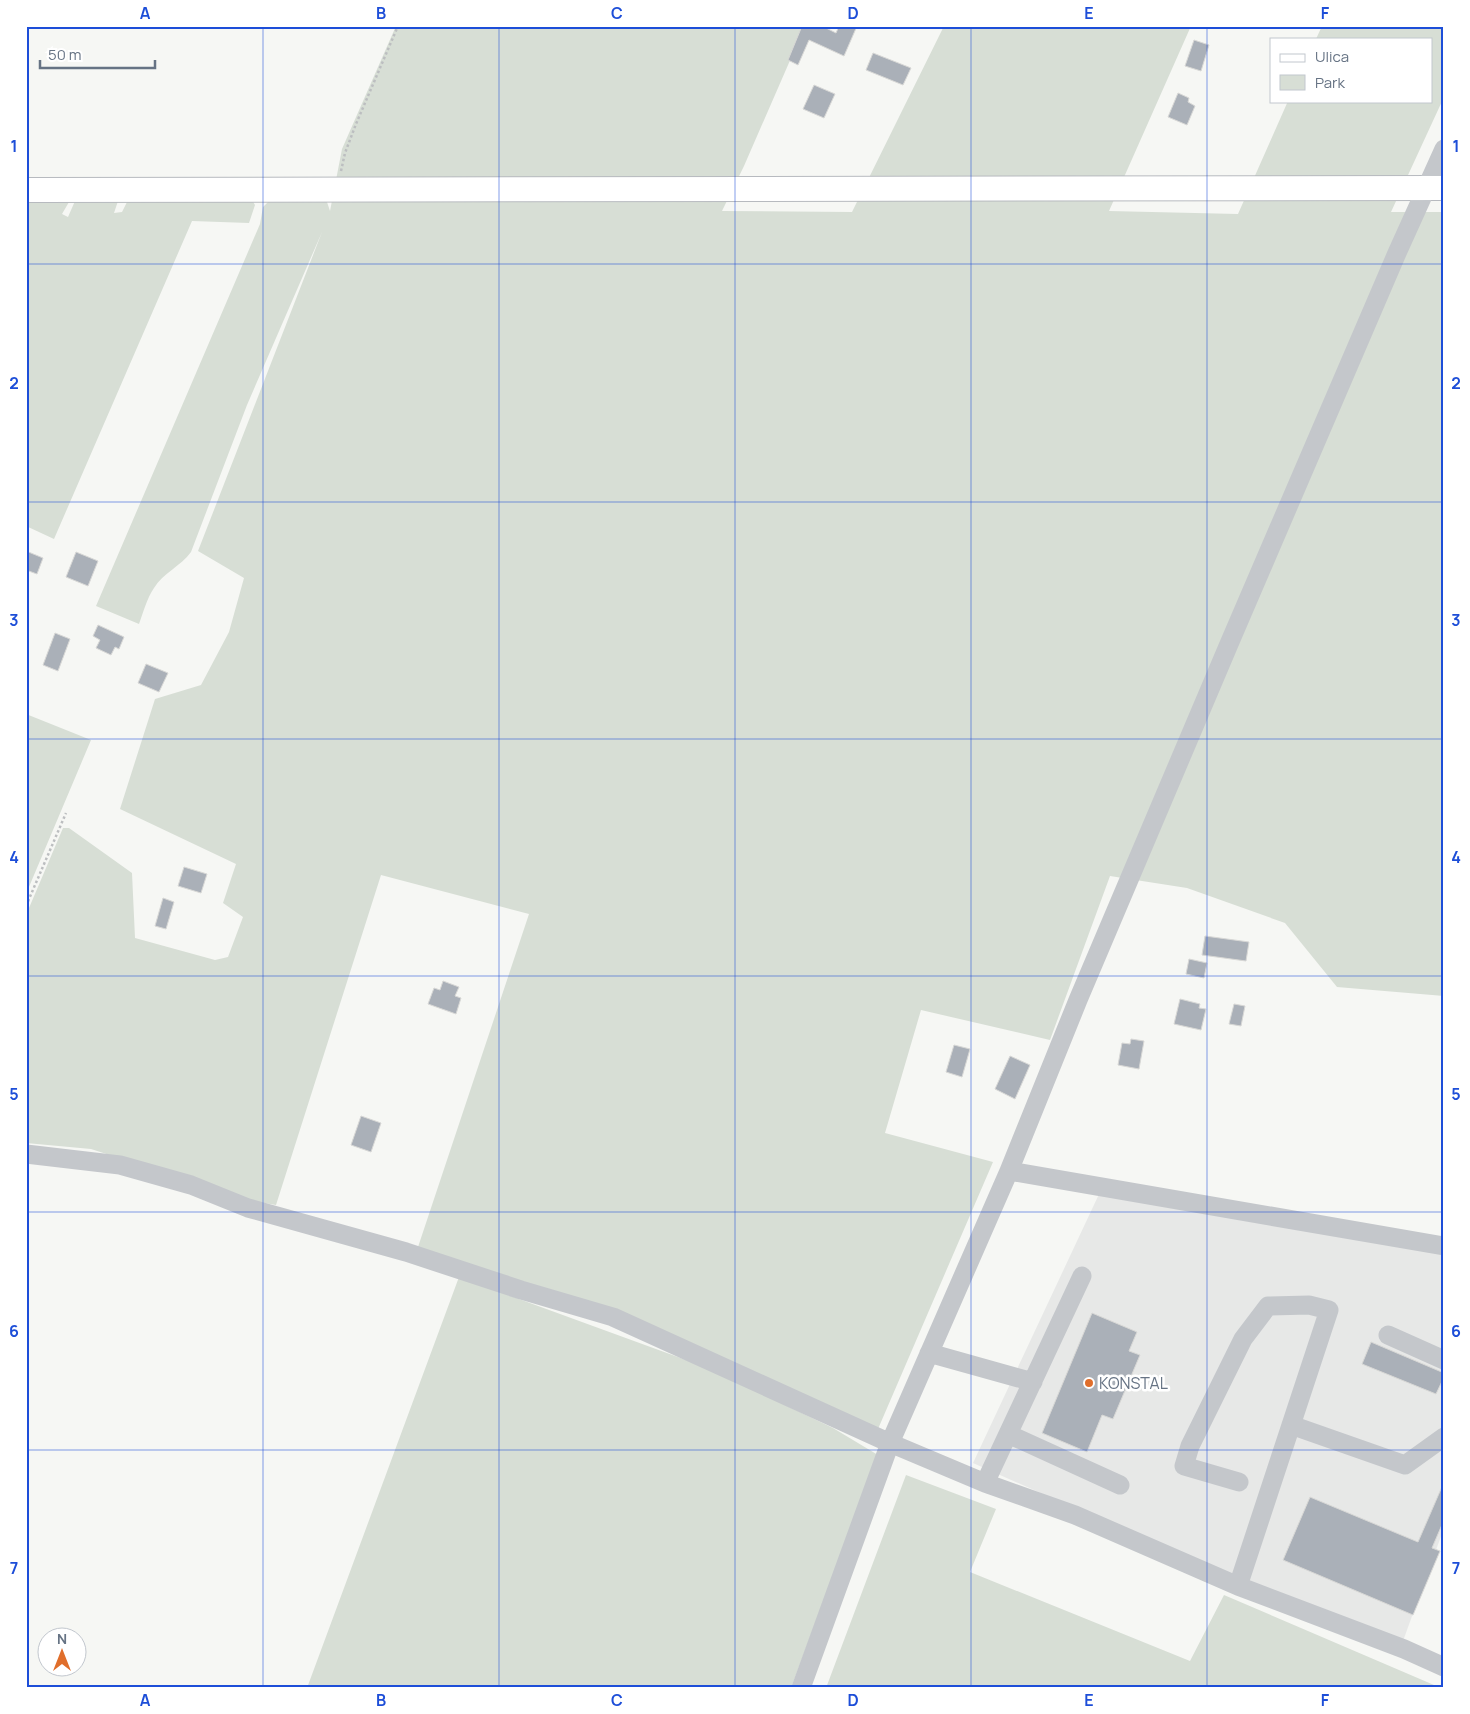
<svg xmlns="http://www.w3.org/2000/svg" width="1470" height="1714" font-family="Manrope,sans-serif">
  <rect width="100%" height="100%" fill="#f6f7f4"/>
  <!-- built -->
  <path fill="#e7e8e7" d="M 1100,1192 L 1444,1254 L 1444,1528 L 1399,1652 L 973,1463 Z"/>
  <!-- green -->
  <path fill="#d7ded5" d="M 396,26 L 805,26 L 744,166 L 722,211 L 852,212 L 944,26 L 1191,26 L 1109,211 L 1238,214 L 1288,101 L 1431,101 L 1431,39 L 1316,39 L 1322,26 L 1444,26 L 1444,97 L 1391,212 L 1444,212 L 1444,996 L 1337,987 L 1285,923 L 1187,888 L 1110,876 L 1050,1040 L 921,1010 L 885,1133 L 993,1162 L 878,1429 L 418,1247 L 529,914 L 381,875 L 276,1205 L 252,1201 L 91,1149 L 26,1143 L 26,915 L 63,828 L 69,828 L 132,873 L 135,938 L 215,960 L 228,957 L 243,917 L 223,903 L 236,864 L 120,809 L 155,699 L 201,685 L 229,632 L 244,578 L 198,551 L 322,232 L 247,405 L 191,552 C 181,566 163,573 154,588 C 147,598 143,613 139,624 L 96,606 L 260,224 L 263,207 L 269,201 L 317,198 L 327,202 L 330,211 L 342,149 Z
    M 26,200 L 69,202 L 62,214 L 68,217 L 75,201 L 118,201 L 114,213 L 122,212 L 128,200 L 252,200 L 255,205 L 249,223 L 192,221 L 54,539 L 26,526 Z
    M 26,714 L 91,740 L 26,894 Z
    M 459,1277 L 708,1368 L 833,1428 L 878,1455 L 791,1688 L 307,1688 Z
    M 906,1475 L 996,1509 L 970,1572 L 1190,1661 L 1224,1595 L 1441,1688 L 826,1688 Z"/>
  <!-- building -->
  <path fill="#aab0b8" stroke="#d8d8d6" d="M 802,26 L 822,26 L 836,33 L 839,26 L 857,26 L 844,56 L 809,40 L 798,65 L 788,60 Z
    M 1194,40 L 1209,45 L 1201,71 L 1185,66 Z
    M 873,53 L 911,68 L 903,85 L 866,70 Z
    M 814,85 L 835,94 L 824,118 L 803,109 Z
    M 1178,93 L 1189,98 L 1188,102 L 1195,106 L 1187,125 L 1168,117 Z
    M 26,551 L 43,558 L 37,574 L 26,570 Z
    M 76,552 L 98,561 L 88,586 L 66,577 Z
    M 98,625 L 124,637 L 119,649 L 115,647 L 111,655 L 96,648 L 100,640 L 93,636 Z
    M 55,633 L 70,639 L 58,671 L 43,665 Z
    M 146,664 L 168,673 L 159,692 L 138,683 Z
    M 184,867 L 207,874 L 201,893 L 178,886 Z
    M 163,898 L 174,902 L 166,929 L 155,926 Z
    M 1205,936 L 1249,942 L 1246,961 L 1202,955 Z
    M 1189,959 L 1207,963 L 1204,978 L 1186,974 Z
    M 443,981 L 459,987 L 455,996 L 461,998 L 456,1014 L 428,1004 L 434,988 L 440,990 Z
    M 1180,999 L 1200,1004 L 1199,1008 L 1206,1009 L 1201,1030 L 1174,1024 Z
    M 1234,1004 L 1245,1006 L 1241,1026 L 1229,1024 Z
    M 1131,1039 L 1144,1041 L 1139,1069 L 1118,1065 L 1122,1043 L 1130,1044 Z
    M 954,1045 L 970,1049 L 962,1077 L 946,1072 Z
    M 1010,1056 L 1030,1065 L 1015,1099 L 995,1089 Z
    M 361,1116 L 381,1123 L 371,1152 L 351,1145 Z
    M 1092,1313 L 1137,1332 L 1129,1351 L 1140,1355 L 1113,1419 L 1102,1415 L 1087,1452 L 1042,1433 Z
    M 1371,1342 L 1444,1373 L 1444,1377 L 1436,1394 L 1362,1364 Z
    M 1444,1482 L 1444,1520 L 1432,1548 L 1440,1551 L 1413,1615 L 1283,1560 L 1310,1497 L 1418,1542 Z"/>
  <g fill="none" stroke-linecap="round" stroke-linejoin="round">
    <defs>
      <path id="major" d="M 26,190 L 1444,188"/>
    </defs>
    <!-- major casing -->
    <use href="#major" stroke="#b7babf" stroke-width="26"/>
    <!-- path -->
    <path stroke="#bcbec0" stroke-width="2.5" stroke-dasharray="2.5 2.5" stroke-linecap="butt" d="M 341,171 L 345,153 L 356,124 L 398,26
      M 26,906 L 66,813"/>
    <!-- minor -->
    <path stroke="#c4c7cb" stroke-width="19" d="M 26,1154 L 120,1165 L 191,1185 L 248,1208 L 406,1252 L 521,1290 L 613,1317 L 890,1443 L 985,1483 L 1075,1515 L 1238,1586 L 1404,1649 L 1444,1667
      M 1009,1171 L 1444,1246
      M 1388,1335 L 1444,1360
      M 929,1353 L 1033,1382
      M 1291,1425 L 1405,1465 L 1444,1437
      M 1008,1434 L 1120,1485
      M 985,1483 L 1082,1276
      M 1238,1586 L 1329,1310 L 1309,1305 L 1268,1306 L 1243,1339 L 1190,1446 L 1184,1466 L 1239,1482
      M 801,1688 L 890,1443 L 1009,1171 L 1078,1000 L 1229,644 L 1397,253 L 1444,149"/>
    <!-- major -->
    <use href="#major" stroke="#fff" stroke-width="24"/>
  </g>
  <!-- grid -->
  <path fill="none" stroke="#1d4ed8" stroke-width="1" stroke-opacity="0.55" d="M 263,26 L 263,1688M 499,26 L 499,1688M 735,26 L 735,1688M 971,26 L 971,1688M 1207,26 L 1207,1688M 26,264 L 1444,264M 26,502 L 1444,502M 26,739 L 1444,739M 26,976 L 1444,976M 26,1212 L 1444,1212M 26,1450 L 1444,1450"/>
  <!-- markers -->
  <circle fill="#e06e2b" stroke="#fff" stroke-width="2" cx="1089" cy="1383" r="5"/>
  <g text-anchor="middle" stroke-width="5" stroke-linejoin="round" paint-order="stroke">
    <!-- poi labels -->
    <g font-size="16" fill="#667384" stroke="#fff" text-anchor="start">
      <text x="1099" y="1389">KONSTAL</text>
    </g>
  </g>
  <!-- border -->
  <rect width="1470" height="1714" fill="none" stroke="#ffffff" stroke-width="55"/>
  <!-- legend -->
  <rect x="1270" y="38" width="162" height="65" fill="#ffffff" stroke="#c2c7ce"/>
  <rect x="1280" y="54" width="25" height="8" fill="#ffffff" stroke="#c2c7ce"/>
  <text x="1315" y="62" font-size="15" fill="#667384">Ulica</text>
  <rect x="1280" y="75" width="25" height="15" fill="#d7ded5" stroke="#c2c7ce"/>
  <text x="1315" y="88" font-size="15" fill="#667384">Park</text>
  <!-- north arrow -->
  <g transform="translate(62 1652)"><circle r="24" fill="#ffffff" stroke="#c2c7ce"/>
  <path d="M0-4L9 19L0 12L-9 19Z" fill="#e06e2b"/>
  <text y="-8" font-size="14" font-weight="bold" text-anchor="middle" fill="#667384">N</text>
  </g>
  <!-- scale -->
  <path d="M40 60v8h115v-8" fill="none" stroke="#667384" stroke-width="2.5"/>
  <text x="48" y="60" font-size="15" fill="#667384" stroke="#ffffff" stroke-width="4" paint-order="stroke">50 m</text>
  <rect x="28" y="28" width="1414" height="1658" fill="none" stroke="#1d4ed8" stroke-width="2"/>
  <g font-size="16" text-anchor="middle" font-weight="bold" fill="#1d4ed8">
    <text x="145" y="19">A</text>
    <text x="381" y="19">B</text>
    <text x="617" y="19">C</text>
    <text x="853" y="19">D</text>
    <text x="1089" y="19">E</text>
    <text x="1325" y="19">F</text>
    <text x="14" y="152">1</text>
    <text x="1456" y="152">1</text>
    <text x="14" y="389">2</text>
    <text x="1456" y="389">2</text>
    <text x="14" y="626">3</text>
    <text x="1456" y="626">3</text>
    <text x="14" y="863">4</text>
    <text x="1456" y="863">4</text>
    <text x="14" y="1100">5</text>
    <text x="1456" y="1100">5</text>
    <text x="14" y="1337">6</text>
    <text x="1456" y="1337">6</text>
    <text x="14" y="1574">7</text>
    <text x="1456" y="1574">7</text>
    <text x="145" y="1706">A</text>
    <text x="381" y="1706">B</text>
    <text x="617" y="1706">C</text>
    <text x="853" y="1706">D</text>
    <text x="1089" y="1706">E</text>
    <text x="1325" y="1706">F</text>
  </g>
</svg>
